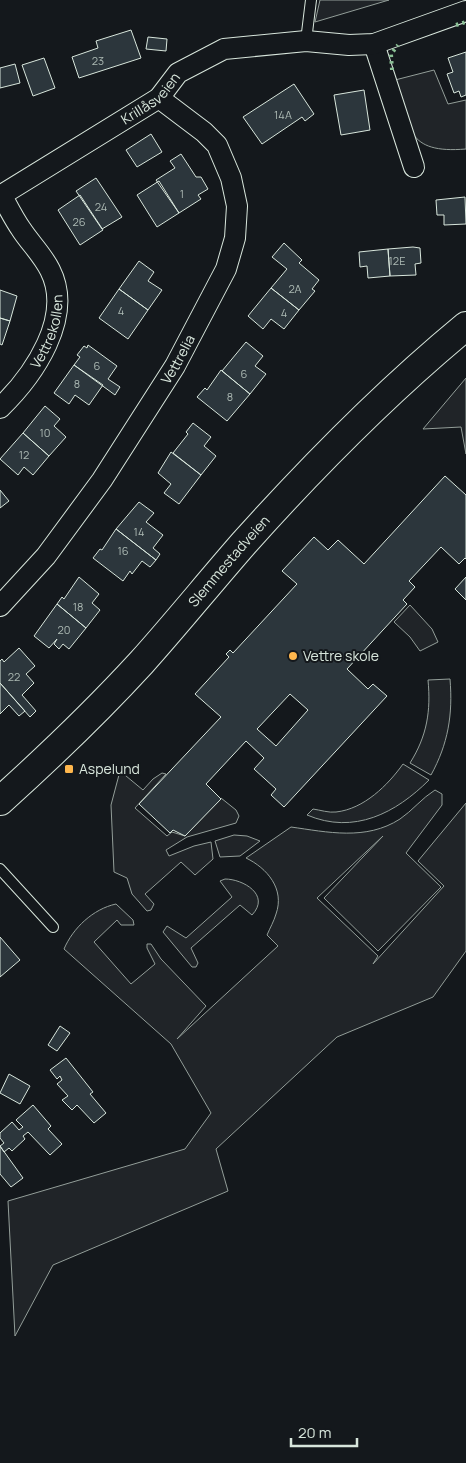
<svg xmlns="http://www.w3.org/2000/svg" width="466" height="1463" font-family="Manrope,sans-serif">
  <rect width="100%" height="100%" fill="#14181c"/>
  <!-- green -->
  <path fill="#202428" stroke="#939e99" d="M 320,0 L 389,0 L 315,22 Z
    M 434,70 L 448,104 L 466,100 L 466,149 C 406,154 409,128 395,80 Z
    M 466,378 L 466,454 L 461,427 L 423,429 Z
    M 410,605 L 432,629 L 438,642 L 420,651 L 410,637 L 394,622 Z
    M 450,679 C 453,715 448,744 431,775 L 410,763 C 427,736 431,711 428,680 Z
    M 403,764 L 429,780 C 396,813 354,835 307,815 L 313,809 C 320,810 329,813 336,812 C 364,809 388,785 403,764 Z
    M 120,771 L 143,790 L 153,779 L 162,773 L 166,774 L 135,808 L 167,836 L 172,832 L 185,836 L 221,798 L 236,810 L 239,816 L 236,823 L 187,837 L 166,850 L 169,856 L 194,846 L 211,842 L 213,859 L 195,875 L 181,862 L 145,894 L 154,904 L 151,910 L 147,911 L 132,894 L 127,878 L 114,872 L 111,805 Z
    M 435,790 L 442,794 L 442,805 L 406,853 L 441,887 L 378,951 L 324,898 L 383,836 L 317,898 L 378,956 L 373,964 L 444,886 L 418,861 L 466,803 L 466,951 L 433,997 L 337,1037 L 216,1149 L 228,1191 L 53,1265 L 15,1336 L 8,1201 L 185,1149 L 211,1113 L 171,1044 L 64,949 C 73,928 93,909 116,904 L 133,920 L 134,925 L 121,925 L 117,920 L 94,942 L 131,984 L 155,964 L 147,948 L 147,944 L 151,944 L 161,959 L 206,1006 L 177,1039 L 278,946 L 267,935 C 270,928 274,921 276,914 C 285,889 267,868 246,858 L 291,827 C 327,832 366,841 400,819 C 412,811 422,798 435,790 Z
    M 234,835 L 247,836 L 260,841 L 240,856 L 220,857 L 215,841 Z
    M 225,879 C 243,879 271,895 252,915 L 240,905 L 191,948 L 198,963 L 196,967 L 192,967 L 163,932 L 167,926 L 186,938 L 232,897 L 220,881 Z"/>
  <!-- building -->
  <path fill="#2c363c" stroke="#d8e6dc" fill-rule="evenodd" d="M 131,30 L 141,58 L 79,78 L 72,57 L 98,48 L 96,41 Z
    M 148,37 L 167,39 L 166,51 L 146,49 Z
    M 466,52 L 466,95 L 461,97 L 459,91 L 454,93 L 447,74 L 453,72 L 448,58 Z
    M 44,58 L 55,88 L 33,96 L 22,65 Z
    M 15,64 L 20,83 L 0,88 L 0,68 Z
    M 294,84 L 314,114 L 305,121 L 302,117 L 262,144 L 243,117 Z
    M 364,90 L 370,130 L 341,135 L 334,95 Z
    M 151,134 L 162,152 L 137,167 L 126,150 Z
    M 181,154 L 196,177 L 201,177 L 208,189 L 198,195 L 201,199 L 179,213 L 156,180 L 175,168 L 170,161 Z
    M 96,178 L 122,217 L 102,229 L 76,191 Z
    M 159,181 L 179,213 L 157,227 L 137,195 Z
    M 80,195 L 103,230 L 80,245 L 58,210 Z
    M 465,197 L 466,224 L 444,225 L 444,215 L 437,215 L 436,200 Z
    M 284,243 L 302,260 L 299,263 L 319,280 L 312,289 L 315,291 L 299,310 L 271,288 L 287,269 L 272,257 Z
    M 413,247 L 420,248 L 421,263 L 415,264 L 416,275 L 390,276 L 388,249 Z
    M 388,249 L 390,276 L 368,278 L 367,266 L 360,267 L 359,252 Z
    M 139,261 L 154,272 L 148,281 L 162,290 L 148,310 L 119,289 Z
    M 271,288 L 299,310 L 284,329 L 271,319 L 263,329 L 248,316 Z
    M 119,289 L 148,310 L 128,339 L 99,318 Z
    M 0,290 L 17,296 L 10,321 L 0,318 Z
    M 0,318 L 10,321 L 2,345 L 0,344 Z
    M 246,342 L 263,356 L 255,366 L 266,374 L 250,394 L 222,371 Z
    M 88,345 L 117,366 L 108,379 L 120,387 L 115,395 L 74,365 L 80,357 L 77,355 L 84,346 L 87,348 Z
    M 74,365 L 103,385 L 89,405 L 75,395 L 69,404 L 54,393 Z
    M 221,370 L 250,394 L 227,421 L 197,397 L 205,388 L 207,390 Z
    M 45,406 L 60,419 L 54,426 L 66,437 L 49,456 L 23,433 Z
    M 193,423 L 211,437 L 204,446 L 216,456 L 201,475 L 173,453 L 188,434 L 186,432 Z
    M 23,433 L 49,456 L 33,475 L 24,467 L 18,475 L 0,459 Z
    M 171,452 L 201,475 L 179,504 L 164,493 L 171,484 L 158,473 Z
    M 445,476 L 466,495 L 466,559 L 465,558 L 459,564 L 441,547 L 409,581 L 415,587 L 403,600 L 407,604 L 347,669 L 368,689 L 373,684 L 387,696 L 284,807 L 271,795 L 276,789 L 254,769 L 264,758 L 246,741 L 206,784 L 221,799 L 185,836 L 173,830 L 170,833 L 139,804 L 221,717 L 195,694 L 229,657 L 226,654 L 230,650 L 233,653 L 297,584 L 282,571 L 314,537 L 328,550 L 338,540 L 364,564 ZM 290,694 L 308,710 L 276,746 L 257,729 Z
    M 0,490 L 9,501 L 0,508 Z
    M 139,502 L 154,513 L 146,522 L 163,535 L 153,548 L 160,554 L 156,560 L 116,529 Z
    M 116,529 L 156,560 L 150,567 L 142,561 L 132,574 L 130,571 L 123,581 L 93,558 L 100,549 L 102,550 Z
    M 79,577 L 99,594 L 92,603 L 100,610 L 86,628 L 57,604 L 62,597 L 64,599 Z
    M 466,577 L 466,600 L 455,589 Z
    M 57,604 L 86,628 L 69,649 L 63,644 L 59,649 L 54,644 L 57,639 L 49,648 L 34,636 Z
    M 19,648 L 35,666 L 26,674 L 34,683 L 22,695 L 36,711 L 30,717 L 0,683 L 0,661 L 2,659 L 4,662 Z
    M 0,683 L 25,711 L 19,716 L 9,705 L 0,714 Z
    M 0,937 L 20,960 L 0,977 Z
    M 60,1026 L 70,1033 L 57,1051 L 48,1045 Z
    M 66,1058 L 93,1092 L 90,1094 L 106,1113 L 94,1123 L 77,1105 L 72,1110 L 62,1100 L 68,1096 L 57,1084 L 62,1080 L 60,1076 L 57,1079 L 50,1070 Z
    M 9,1074 L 30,1086 L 20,1104 L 0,1093 Z
    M 33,1105 L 51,1126 L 48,1129 L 62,1144 L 50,1155 L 28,1132 L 23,1136 L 25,1139 L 12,1151 L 9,1148 L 4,1152 L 0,1146 L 4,1143 L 0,1138 L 0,1133 L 12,1122 L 19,1130 L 23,1127 L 16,1120 Z
    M 0,1146 L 23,1178 L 11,1187 L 0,1174 Z"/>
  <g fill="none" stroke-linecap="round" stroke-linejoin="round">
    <defs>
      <path id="lane" d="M 306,41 L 311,0
        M 0,869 L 53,927"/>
      <g id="street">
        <path d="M 374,44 L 414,167"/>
        <path id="s1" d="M 0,196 L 159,98 L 178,73 L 224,49 L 306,41 L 349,45 L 374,44 L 466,11"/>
        <path id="s2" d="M 0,408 C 34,375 74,317 50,270 C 42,254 30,243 21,229 C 14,219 8,207 2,196"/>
        <path id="s3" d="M 0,606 L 46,556 L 102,480 L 175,366 L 226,269 L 235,238 L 237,206 L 231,178 L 217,145 L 204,132 L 159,98"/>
      </g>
      <g id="primary">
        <path id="s4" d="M 0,801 C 49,757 96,712 141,663 C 176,624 209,583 244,543 C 313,466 386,392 466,326"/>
      </g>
    </defs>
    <!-- lane casing -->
    <use href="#lane" stroke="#d8e6dc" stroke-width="12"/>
    <!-- street casing -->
    <use href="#street" stroke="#d8e6dc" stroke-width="22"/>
    <!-- primary casing -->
    <use href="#primary" stroke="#d8e6dc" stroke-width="30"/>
    <!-- lane -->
    <use href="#lane" stroke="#14181c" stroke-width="10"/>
    <!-- street -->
    <use href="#street" stroke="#14181c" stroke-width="20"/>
    <!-- primary -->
    <use href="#primary" stroke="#14181c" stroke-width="28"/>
    <!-- hedge -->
    <path stroke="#8ac095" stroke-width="4" stroke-dasharray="2.5 4" stroke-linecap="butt" d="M 456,25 L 466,22
      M 392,70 L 391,54 L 398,45"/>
  </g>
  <!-- markers -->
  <g fill="#ffb74d" stroke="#14181c" stroke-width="2">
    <circle cx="293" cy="656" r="5"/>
    <rect x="64" y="764" width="10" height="10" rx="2.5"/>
  </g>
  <g text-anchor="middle" stroke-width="4" stroke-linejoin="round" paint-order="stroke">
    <!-- number labels -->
    <g font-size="11" fill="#adbab4">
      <text x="98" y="65">23</text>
      <text x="283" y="119">14A</text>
      <text x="182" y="198">1</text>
      <text x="101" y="211">24</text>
      <text x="79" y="226">26</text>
      <text x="397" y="265">12E</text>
      <text x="295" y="293">2A</text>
      <text x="121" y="315">4</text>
      <text x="284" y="317">4</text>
      <text x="97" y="370">6</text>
      <text x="244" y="378">6</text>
      <text x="77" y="388">8</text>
      <text x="230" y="401">8</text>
      <text x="45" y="437">10</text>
      <text x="24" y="459">12</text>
      <text x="139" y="536">14</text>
      <text x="123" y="555">16</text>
      <text x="78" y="611">18</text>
      <text x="64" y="634">20</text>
      <text x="14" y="681">22</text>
    </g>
    <!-- street labels -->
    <g font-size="14" fill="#d8e6dc" stroke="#14181c">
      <text dy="5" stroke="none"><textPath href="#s1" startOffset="180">Krillåsveien</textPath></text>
      <text dy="5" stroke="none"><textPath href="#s2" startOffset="92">Vettrekollen</textPath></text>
      <text dy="5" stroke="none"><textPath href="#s3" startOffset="305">Vettrelia</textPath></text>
      <text dy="5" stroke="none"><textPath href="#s4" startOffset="332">Slemmestadveien</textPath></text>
    </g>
    <!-- poi labels -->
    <g font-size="14" fill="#d8e6dc" stroke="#14181c" text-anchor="start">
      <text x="303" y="661">Vettre skole</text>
      <text x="79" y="774">Aspelund</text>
    </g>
  </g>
  <!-- scale -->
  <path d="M291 1438v8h66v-8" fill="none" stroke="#d8e6dc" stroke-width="2.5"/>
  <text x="298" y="1438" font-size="15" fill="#d8e6dc" stroke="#14181c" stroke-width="4" paint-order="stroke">20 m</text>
</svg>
